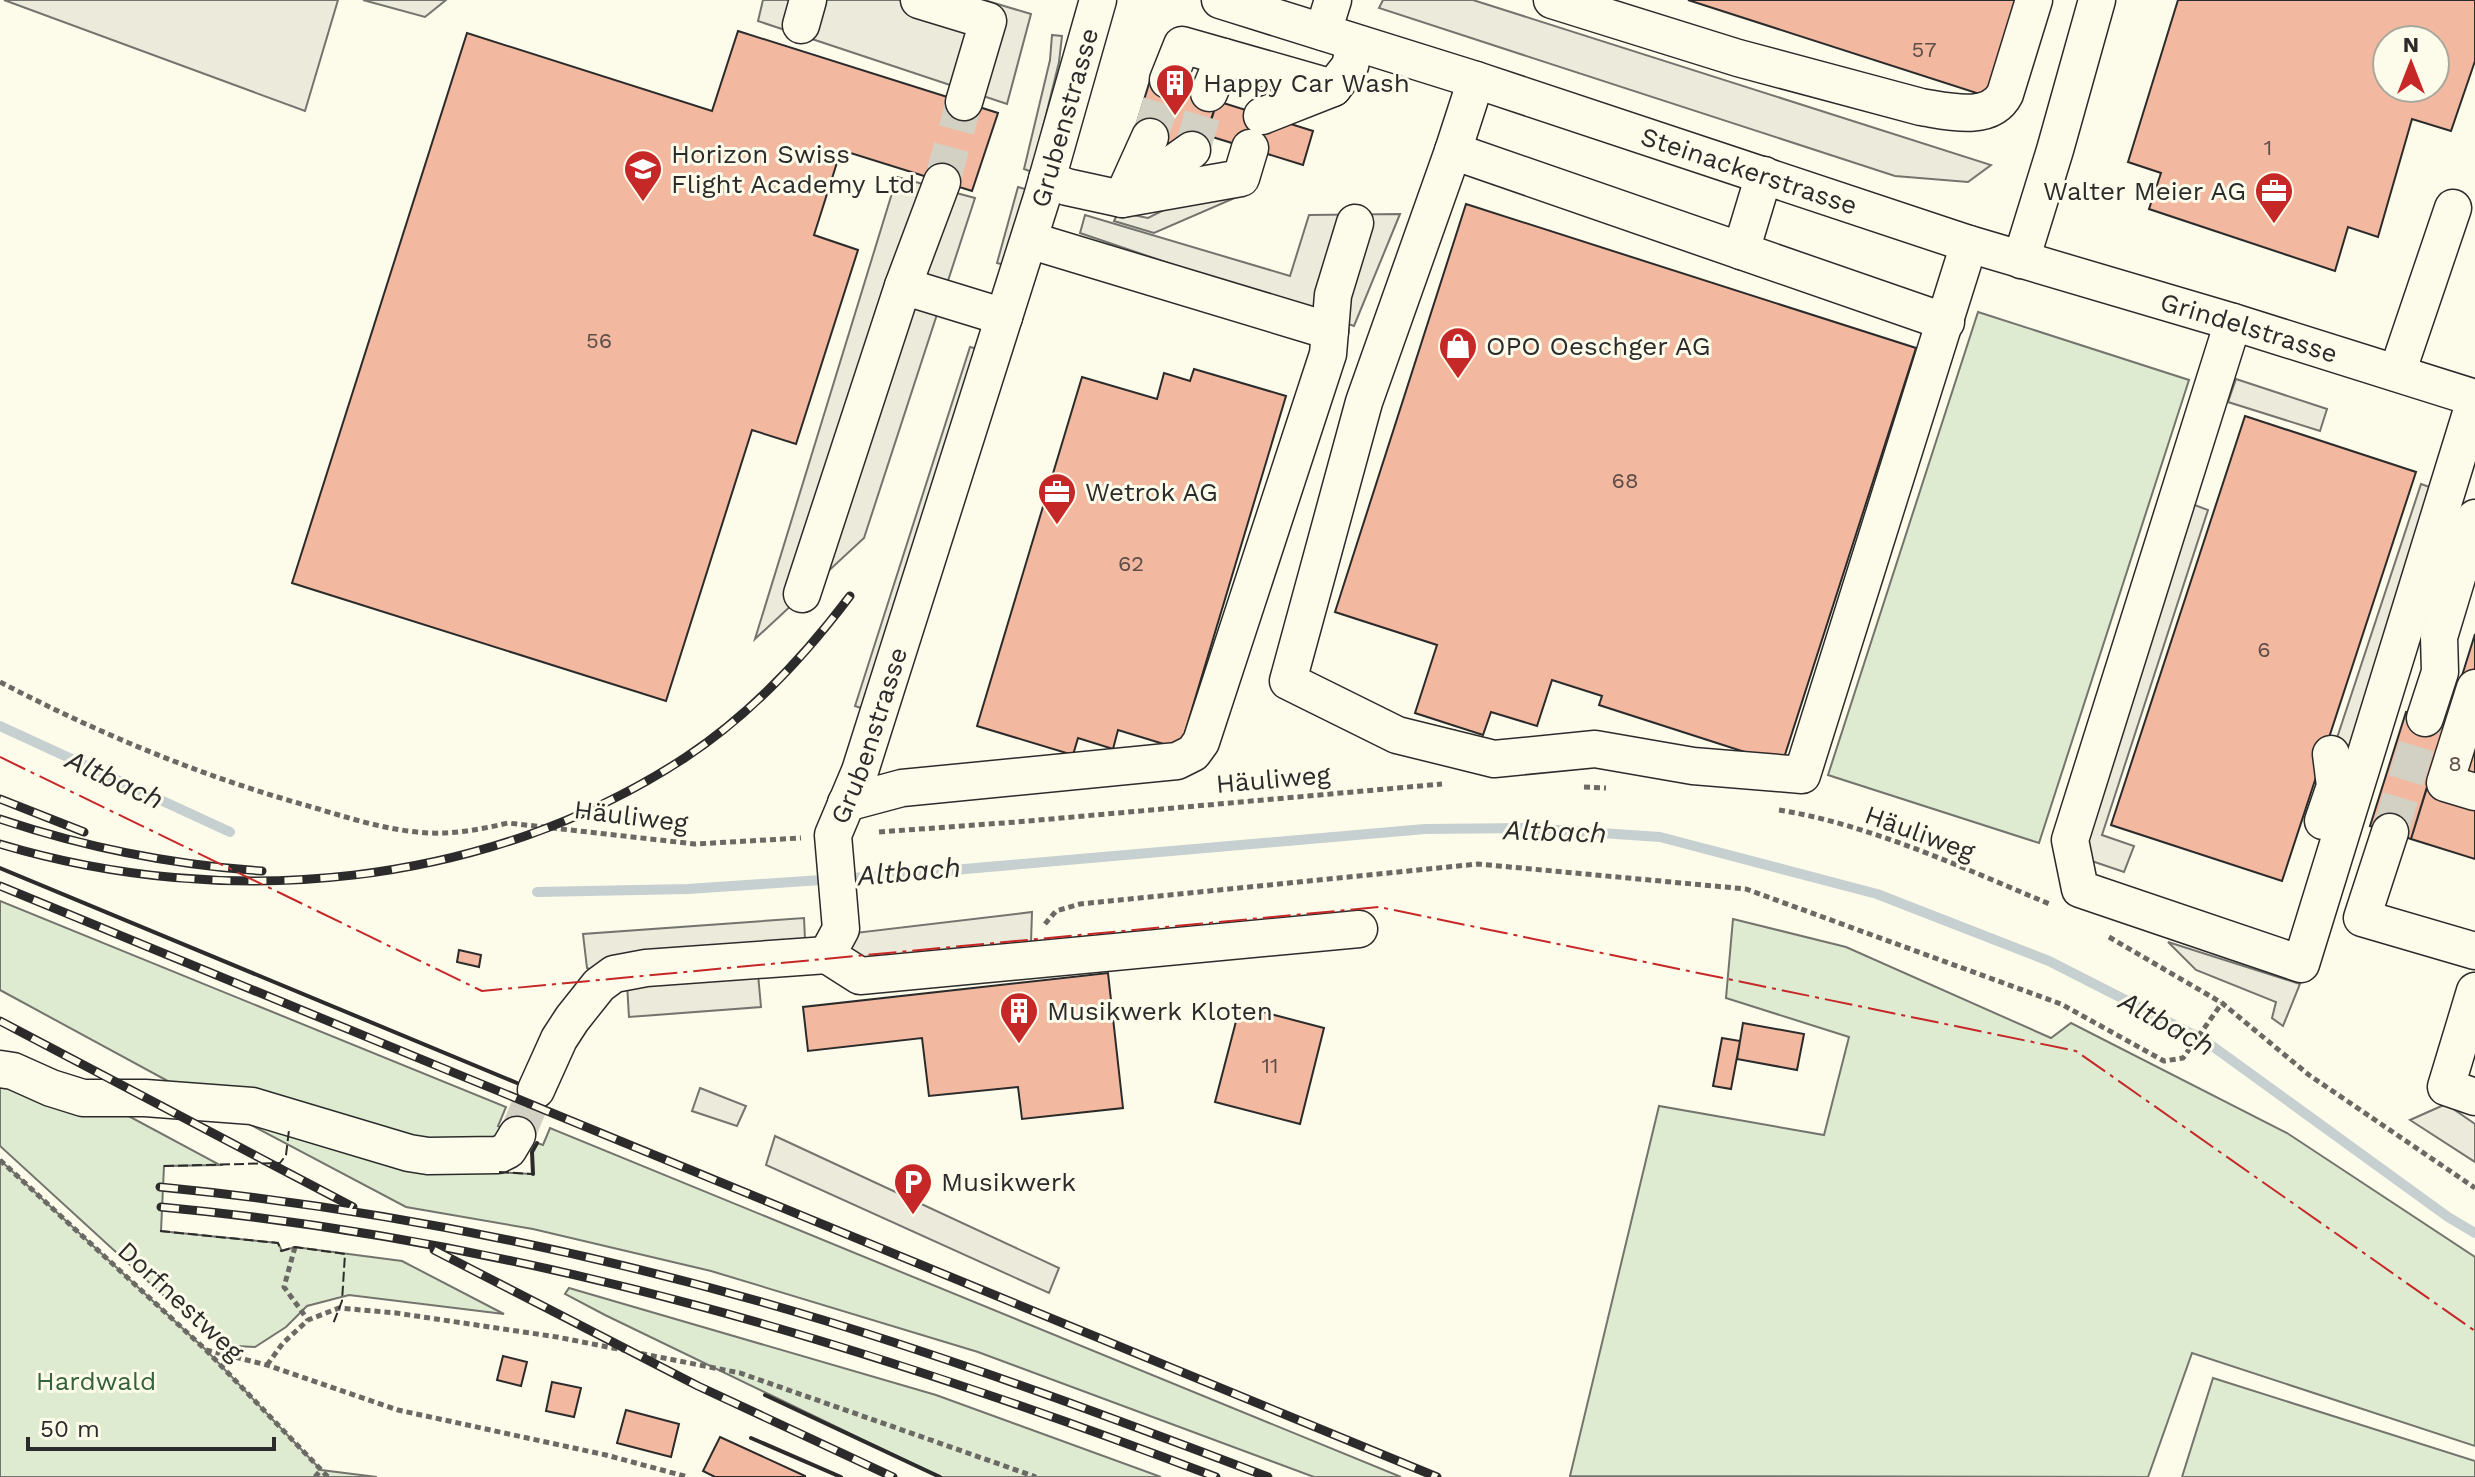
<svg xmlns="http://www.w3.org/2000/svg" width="2475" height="1477" font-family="'Work Sans',sans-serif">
  <rect width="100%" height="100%" fill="#fdfbea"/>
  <!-- green -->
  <path fill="#deebd1" stroke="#74746e" stroke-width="2" d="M 1978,312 L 2189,380 L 2039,843 L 1828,775 Z
    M 0,901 L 506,1107 L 498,1126 L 503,1129 L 499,1140 L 429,1146 L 188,1092 L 0,990 Z
    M 1733,919 L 1846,947 L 2051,1038 L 2071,1023 L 2287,1133 L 2475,1257 L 2475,1446 L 2192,1353 L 2148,1477 L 1570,1476 L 1659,1106 L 1824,1135 L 1849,1037 L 1726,998 Z
    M 0,1086 L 123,1113 L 220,1165 L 164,1166 L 161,1231 L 278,1243 L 282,1251 L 295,1247 L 402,1261 L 504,1314 L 349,1295 L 307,1306 L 286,1327 L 255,1347 L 235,1346 L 201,1326 L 176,1307 L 0,1146 Z
    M 232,1115 L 408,1167 L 532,1174 L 532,1152 L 537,1143 L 543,1145 L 550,1128 L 1401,1477 L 1314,1477 L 978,1352 L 711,1271 L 533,1229 L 406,1207 Z
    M 0,1160 L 206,1350 L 321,1470 L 377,1477 L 0,1477 Z
    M 569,1288 L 936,1395 L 1161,1477 L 940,1477 L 605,1315 L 565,1294 Z
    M 2213,1378 L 2475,1461 L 2475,1477 L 2182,1477 Z"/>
  <!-- parking -->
  <path fill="#eceadb" stroke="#74746e" stroke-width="2" d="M 4,0 L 338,0 L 305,111 Z
    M 363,0 L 446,0 L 425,17 Z
    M 763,0 L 984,0 L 1031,14 L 1007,104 L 758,21 Z
    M 1383,0 L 1473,0 L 1991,165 L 1968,182 L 1895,176 L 1379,8 Z
    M 1052,35 L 1062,36 L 1059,62 L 1032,172 L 1024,169 L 1050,60 Z
    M 897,177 L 975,198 L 864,538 L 755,639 Z
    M 1018,187 L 1028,190 L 1005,265 L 997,263 Z
    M 1202,191 L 1234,191 L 1237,197 L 1154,233 L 1114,221 L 1118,212 L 1148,218 Z
    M 1400,214 L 1354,326 L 1080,233 L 1085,215 L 1290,276 L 1309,215 Z
    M 970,347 L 978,349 L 864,709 L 855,706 Z
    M 2236,379 L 2327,409 L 2320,431 L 2228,402 Z
    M 2421,484 L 2438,490 L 2357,749 L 2335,744 Z
    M 2192,504 L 2208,510 L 2102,835 L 2134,846 L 2124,872 L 2080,857 Z
    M 1032,912 L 1031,943 L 758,974 L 761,1007 L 629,1017 L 627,984 L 587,968 L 583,934 L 804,918 L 805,939 Z
    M 2168,942 L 2300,984 L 2283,1026 L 2272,1018 L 2276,1002 L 2196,970 Z
    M 700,1088 L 746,1106 L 737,1126 L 692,1111 Z
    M 2446,1104 L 2475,1124 L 2475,1162 L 2410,1120 Z
    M 775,1136 L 1059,1268 L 1049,1293 L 766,1165 Z"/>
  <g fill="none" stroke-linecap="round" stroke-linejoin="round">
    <!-- stream -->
    <path stroke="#c7d0d0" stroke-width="10" d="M 0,726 L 230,832
      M 537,892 L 688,889 L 896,875 L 1425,829 L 1528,828 L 1660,837 L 1877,894 L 2049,961 L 2204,1040 L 2448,1217 L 2475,1233"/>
  </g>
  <!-- building -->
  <path fill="#f2b8a0" stroke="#2b2b2b" stroke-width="2" fill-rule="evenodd" d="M 1688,0 L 2023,0 L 1992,98 Z
    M 2178,0 L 2475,0 L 2475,61 L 2451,131 L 2412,119 L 2378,237 L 2348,227 L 2335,271 L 2149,209 L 2161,173 L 2128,162 ZM 2387,40 L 2435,40 L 2435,88 L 2387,88 Z
    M 738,31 L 998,113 L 972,191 L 841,150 L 814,235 L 858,250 L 796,444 L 752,430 L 666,701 L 292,583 L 467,33 L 712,111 Z
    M 1152,74 L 1219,95 L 1201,153 L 1134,132 Z
    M 1217,101 L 1313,131 L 1303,165 L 1206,135 Z
    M 1466,204 L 1916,348 L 1782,764 L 1599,705 L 1602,696 L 1552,680 L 1537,726 L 1491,712 L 1483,735 L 1415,713 L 1437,645 L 1335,612 Z
    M 1194,369 L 1286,396 L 1180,749 L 1118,730 L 1113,749 L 1078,738 L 1073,755 L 977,726 L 1082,377 L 1157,399 L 1164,373 L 1190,381 Z
    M 2245,416 L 2416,472 L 2282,881 L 2111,825 Z
    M 2475,634 L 2475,859 L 2411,839 Z
    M 2406,712 L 2446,725 L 2411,839 L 2370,826 Z
    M 459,950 L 481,955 L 479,967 L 457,962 Z
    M 1108,973 L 1123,1108 L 1022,1119 L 1018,1087 L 929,1096 L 922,1038 L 808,1051 L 803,1007 Z
    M 1240,1006 L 1324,1028 L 1300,1124 L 1215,1102 Z
    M 1743,1023 L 1804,1034 L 1797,1070 L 1737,1059 Z
    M 1722,1038 L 1740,1041 L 1731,1089 L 1713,1086 Z
    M 503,1356 L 527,1362 L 521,1386 L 497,1380 Z
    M 552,1382 L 581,1388 L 574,1417 L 546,1411 Z
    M 626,1410 L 679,1424 L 671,1457 L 617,1443 Z
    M 720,1437 L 805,1476 L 805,1477 L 715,1477 L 703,1471 Z"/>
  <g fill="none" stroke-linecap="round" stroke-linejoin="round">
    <!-- minor-tunnel -->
    <path stroke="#d3d1c4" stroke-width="36" stroke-dasharray="36 18" stroke-linecap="butt" d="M 1150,137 L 1168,80
      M 1192,150 L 1209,93
      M 942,182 L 964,102
      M 2390,832 L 2425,718
      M 517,1135 L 536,1090"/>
    <defs>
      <g id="minor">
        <path d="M 919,0 L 988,21 L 964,102"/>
        <path id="s1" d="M 1220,0 L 1476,80 L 1969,244 L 2233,322 L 2475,398"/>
        <path d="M 1552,0 L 1738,58 L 1921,107 C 1947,111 1990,123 2005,94 L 2034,0"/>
        <path d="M 801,25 L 808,0"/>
        <path d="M 1323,32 L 1333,0"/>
        <path d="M 1168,80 L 1182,45 L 1333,88 L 1350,66 L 1355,43"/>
        <path d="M 1476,80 L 1453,151 L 1364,402 L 1288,681 L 1397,735 L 1494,759 L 1595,749 L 1693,766 L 1802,775 L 1969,244"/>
        <path d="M 1209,93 L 1224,57"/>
        <path d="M 1262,116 L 1333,88"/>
        <path d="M 1453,151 L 1946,322"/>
        <path d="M 1047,179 L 1067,187 L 1122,199 L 1150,137"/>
        <path d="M 1133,192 L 1192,150"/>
        <path d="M 1122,199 L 1241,178 L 1250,148"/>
        <path d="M 1029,240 L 1330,331"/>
        <path d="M 1741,251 L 1764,175"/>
        <path d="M 2021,260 L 2055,150 L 2097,0"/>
        <path d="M 903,286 L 942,182"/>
        <path d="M 2233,322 L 2070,840 L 2080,889 L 2301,964 L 2475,400"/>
        <path d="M 2397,373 L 2453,208"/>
        <path d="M 802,594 L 903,286 L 1004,317"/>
        <path d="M 2475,688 L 2445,783 L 2475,792"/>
        <path d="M 2425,718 L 2440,672 L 2439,637 L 2475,518"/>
        <path d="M 846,803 L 902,788 L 1177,761 L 1193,753 L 1201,742 L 1328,354 L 1333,295 L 1355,223"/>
        <path d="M 2323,821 L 2335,786 L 2331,754"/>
        <path d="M 2390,832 L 2362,918 L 2475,951"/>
        <path id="s2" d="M 827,955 L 841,929 L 833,835 L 860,771 L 1042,197 L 1098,0"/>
        <path d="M 827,955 L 860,976 L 1359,929"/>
        <path d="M 2475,991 L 2446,1087 L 2475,1097"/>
        <path d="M 0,1069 L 13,1071 L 51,1088 L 83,1098 L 145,1098 L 252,1106 L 409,1153 L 428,1156 L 498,1155 L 508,1150 L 517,1135"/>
        <path d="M 536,1090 L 559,1039 L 572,1019 L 599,985 L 614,974 L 646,968 L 827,955"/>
      </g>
    </defs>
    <!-- minor casing -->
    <use href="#minor" stroke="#2b2b2b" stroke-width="39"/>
    <!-- path -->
    <path stroke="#6a6964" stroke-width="5" stroke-dasharray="6 4" stroke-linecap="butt" d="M 0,682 C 98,733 198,775 305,805 C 346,817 387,831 430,833 C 457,834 482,829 508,823 L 695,844 L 801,838
      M 1584,787 L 1606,788
      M 1779,810 C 1872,825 1965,869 2052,905
      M 879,832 L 1017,822 L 1442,784
      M 1045,924 L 1056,911 L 1080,904 L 1478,864 L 1746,889 L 2061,1004 L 2164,1061 L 2183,1058 L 2222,1003
      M 2109,937 L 2222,1003 L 2309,1075 L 2475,1188
      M 0,1160 L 206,1350 L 328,1477
      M 295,1247 L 284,1287 L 308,1320
      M 206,1350 L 267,1365 L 398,1410 L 606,1455 L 688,1477
      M 267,1365 L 283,1343 L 308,1320 L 339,1308 L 396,1313 L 557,1337 L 740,1373 L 1036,1477
      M 315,1477 L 321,1470"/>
    <!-- minor -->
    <use href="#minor" stroke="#fdfbea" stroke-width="36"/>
    <defs>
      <path id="rail" d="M 0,799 L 84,832
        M 0,819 C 84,847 174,865 262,871
        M 0,844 C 226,912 487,888 686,757 C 750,715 804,657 850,596
        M 0,886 L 1437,1477
        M 0,1021 L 353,1207
        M 160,1187 C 385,1209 608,1255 823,1320 C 974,1366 1121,1421 1268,1477
        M 161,1207 C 530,1241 871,1346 1216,1477
        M 434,1250 L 698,1386 L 893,1477"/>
    </defs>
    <!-- rail casing -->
    <use href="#rail" stroke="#2b2b2b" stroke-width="9"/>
    <!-- rail -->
    <use href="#rail" stroke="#fdfbea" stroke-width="6" stroke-dasharray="18" stroke-linecap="butt"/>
    <!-- fence -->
    <path stroke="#2b2b2b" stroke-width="2" stroke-dasharray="10 4" stroke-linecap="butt" d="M 164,1166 L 280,1163 L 286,1155 L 289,1130
      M 499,1172 L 533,1174
      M 160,1231 L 278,1243 L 281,1251 L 295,1247 L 345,1254 L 342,1301 L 333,1324"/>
    <!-- wall -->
    <path stroke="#2b2b2b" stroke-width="4" d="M 0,868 L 517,1083
      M 533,1174 L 532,1152 L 537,1143
      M 765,1395 L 940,1477
      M 751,1438 L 841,1477"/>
    <!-- power -->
    <path stroke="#c62828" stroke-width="2" stroke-dasharray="28 6 4 6" stroke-linecap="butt" d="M 0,757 L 482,991 L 1379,907 L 2076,1051 L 2475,1331"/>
  </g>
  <!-- icons -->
  <defs>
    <symbol id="building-pin" viewBox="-11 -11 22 30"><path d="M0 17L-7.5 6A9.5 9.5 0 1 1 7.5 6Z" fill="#c62828" stroke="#fdfbea"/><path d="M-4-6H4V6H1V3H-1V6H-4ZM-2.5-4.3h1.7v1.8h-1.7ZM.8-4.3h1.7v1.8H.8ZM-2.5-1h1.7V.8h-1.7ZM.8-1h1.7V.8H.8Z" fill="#fff"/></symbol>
    <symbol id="university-pin" viewBox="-11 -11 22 30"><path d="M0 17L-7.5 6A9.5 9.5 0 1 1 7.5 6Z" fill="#c62828" stroke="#fdfbea"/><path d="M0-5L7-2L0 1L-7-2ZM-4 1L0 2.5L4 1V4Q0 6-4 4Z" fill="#fff"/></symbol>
    <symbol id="office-pin" viewBox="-11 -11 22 30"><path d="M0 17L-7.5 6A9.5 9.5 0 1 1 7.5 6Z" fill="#c62828" stroke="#fdfbea"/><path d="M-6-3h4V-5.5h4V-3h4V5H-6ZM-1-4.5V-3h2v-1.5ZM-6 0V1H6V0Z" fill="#fff"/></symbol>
    <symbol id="shop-pin" viewBox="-11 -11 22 30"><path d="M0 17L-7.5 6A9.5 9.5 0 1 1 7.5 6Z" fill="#c62828" stroke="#fdfbea"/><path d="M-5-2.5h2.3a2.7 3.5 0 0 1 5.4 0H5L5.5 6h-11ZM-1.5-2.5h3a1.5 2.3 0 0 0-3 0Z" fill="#fff"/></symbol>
    <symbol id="parking-pin" viewBox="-11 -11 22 30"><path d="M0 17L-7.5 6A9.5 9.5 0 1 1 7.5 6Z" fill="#c62828" stroke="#fdfbea"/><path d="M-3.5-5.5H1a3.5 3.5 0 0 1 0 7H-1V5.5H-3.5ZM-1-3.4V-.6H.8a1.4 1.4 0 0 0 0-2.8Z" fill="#fff"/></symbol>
  </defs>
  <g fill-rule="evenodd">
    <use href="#building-pin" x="1153" y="61" width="44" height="60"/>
    <use href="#university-pin" x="621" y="147" width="44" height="60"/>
    <use href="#office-pin" x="2252" y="169" width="44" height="60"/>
    <use href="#shop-pin" x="1436" y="324" width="44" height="60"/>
    <use href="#office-pin" x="1035" y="470" width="44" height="60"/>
    <use href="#building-pin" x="997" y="989" width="44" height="60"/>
    <use href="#parking-pin" x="891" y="1160" width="44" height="60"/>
  </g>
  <g text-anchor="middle" stroke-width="6" stroke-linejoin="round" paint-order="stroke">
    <!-- number labels -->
    <g font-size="22" fill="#5d4e48">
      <text x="1924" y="57">57</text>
      <text x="2268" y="155">1</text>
      <text x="599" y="348">56</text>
      <text x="1625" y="488">68</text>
      <text x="1131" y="571">62</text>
      <text x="2264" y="657">6</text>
      <text x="2455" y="771">8</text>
      <text x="1270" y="1073">11</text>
    </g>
    <!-- poi labels -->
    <g font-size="26" fill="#2b2b2b" stroke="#fdfbea" text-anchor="start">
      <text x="1203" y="92">Happy Car Wash</text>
      <text x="671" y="163">Horizon Swiss<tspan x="671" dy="30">Flight Academy Ltd</tspan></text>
      <text x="2246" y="200" text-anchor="end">Walter Meier AG</text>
      <text x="1486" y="355">OPO Oeschger AG</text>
      <text x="1085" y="501">Wetrok AG</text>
      <text x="1047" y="1020">Musikwerk Kloten</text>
      <text x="941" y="1191">Musikwerk</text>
    </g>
    <!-- street labels -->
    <g font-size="26" fill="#2b2b2b" stroke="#fdfbea">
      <text dy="9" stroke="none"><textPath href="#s2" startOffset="878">Grubenstrasse</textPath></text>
      <text dy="9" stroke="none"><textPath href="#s1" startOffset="556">Steinackerstrasse</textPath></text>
      <text dy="9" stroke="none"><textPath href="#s1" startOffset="1080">Grindelstrasse</textPath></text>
      <text dy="9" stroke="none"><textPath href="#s2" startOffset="230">Grubenstrasse</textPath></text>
      <text transform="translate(1273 779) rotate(-5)" y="9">Häuliweg</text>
      <text transform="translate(631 816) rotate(7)" y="9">Häuliweg</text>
      <text transform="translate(1920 833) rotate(20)" y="9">Häuliweg</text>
      <text transform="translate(181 1301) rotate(43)" y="9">Dorfnestweg</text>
    </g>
    <!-- park labels -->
    <g font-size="26" fill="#34623c" stroke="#fdfbea">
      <text x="96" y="1390">Hardwald</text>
    </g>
    <!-- water labels -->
    <g font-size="28" font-style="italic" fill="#2b2b2b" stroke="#fdfbea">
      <text transform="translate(115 779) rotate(25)" y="10">Altbach</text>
      <text transform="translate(1555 831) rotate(2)" y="10">Altbach</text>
      <text transform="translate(909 871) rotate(-5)" y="10">Altbach</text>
      <text transform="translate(2167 1023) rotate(29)" y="10">Altbach</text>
    </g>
  </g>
  <!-- north arrow -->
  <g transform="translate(2411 64)"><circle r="38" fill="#fdfbea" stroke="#a9a89e" stroke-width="2"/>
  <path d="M0-6L14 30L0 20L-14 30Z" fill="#c62828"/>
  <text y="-12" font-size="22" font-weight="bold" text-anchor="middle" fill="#2b2b2b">N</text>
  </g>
  <!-- scale -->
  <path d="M28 1437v12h246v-12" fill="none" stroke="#2b2b2b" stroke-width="4"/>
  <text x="40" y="1437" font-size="24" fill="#2b2b2b" stroke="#fdfbea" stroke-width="6" paint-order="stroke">50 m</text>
</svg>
